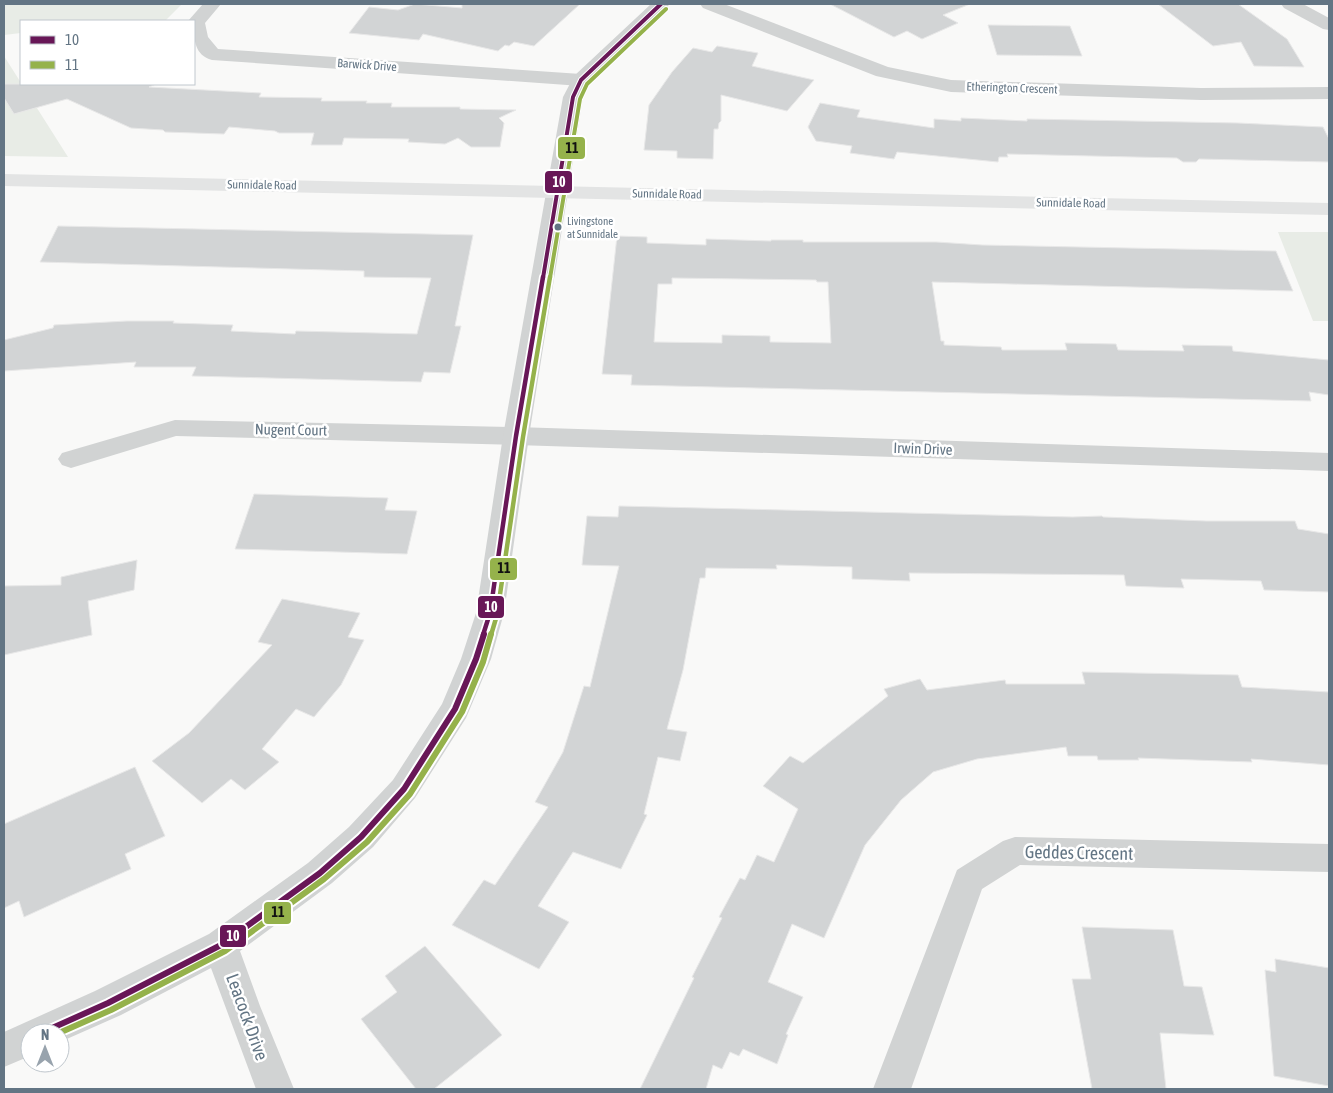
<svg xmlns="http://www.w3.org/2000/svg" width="1333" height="1093" font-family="'Asap Condensed',sans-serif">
  <rect width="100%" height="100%" fill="#f9f9f8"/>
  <!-- green -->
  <path fill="#e8ece6" d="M 4,4 L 182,4 L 165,21 L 21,21 L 21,33 L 4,35 Z
    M 4,56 L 68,157 L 4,156 Z
    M 1278,232 L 1329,232 L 1329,321 L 1313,321 Z"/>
  <!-- building -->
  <path fill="#d2d4d5" stroke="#e8e8e8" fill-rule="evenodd" d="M 415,4 L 462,8 L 462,4 L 580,4 L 534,46 L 514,42 L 509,46 L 505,45 L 498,51 L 423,34 L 419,40 L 349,33 L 369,7 L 398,10 Z
    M 830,4 L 970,4 L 943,15 L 958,23 L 922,39 L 907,31 L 894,37 Z
    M 1158,4 L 1238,4 L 1287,39 L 1304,67 L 1254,66 L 1241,42 L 1213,46 Z
    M 988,25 L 1070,26 L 1082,56 L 997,55 Z
    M 717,46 L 758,53 L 752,66 L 814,80 L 787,111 L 721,95 L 721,121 L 719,123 L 718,129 L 714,129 L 713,159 L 677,158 L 677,151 L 644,150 L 649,105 L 672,72 L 693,48 L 712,52 Z
    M 4,84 L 156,84 L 149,87 L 261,93 L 259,97 L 322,98 L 321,101 L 367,101 L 366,103 L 392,103 L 391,107 L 460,107 L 460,109 L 516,110 L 499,118 L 504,123 L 500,147 L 471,147 L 458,138 L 445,144 L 408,142 L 409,139 L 344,138 L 342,145 L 311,145 L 314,133 L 279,133 L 275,131 L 229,127 L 224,134 L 165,132 L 163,130 L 131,128 L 67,99 L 14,114 L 4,98 Z
    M 820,103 L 860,110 L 857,117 L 934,128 L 934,119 L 961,121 L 961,118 L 1027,121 L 1027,119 L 1238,123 L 1323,127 L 1329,139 L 1329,162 L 1199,159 L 1196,162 L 1183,162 L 1177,158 L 1007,154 L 1008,157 L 999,157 L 998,162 L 897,152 L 894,159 L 850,153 L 852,146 L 816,141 L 808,127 Z
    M 58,226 L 473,235 L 455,326 L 461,326 L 450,373 L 424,372 L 421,382 L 192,376 L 196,367 L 134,367 L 136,362 L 4,371 L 4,340 L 53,328 L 54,325 L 127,321 L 174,321 L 173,323 L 233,325 L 231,331 L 295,334 L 296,331 L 417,334 L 431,278 L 364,277 L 364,271 L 40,262 Z
    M 617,236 L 647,237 L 647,243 L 706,245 L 706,239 L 771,241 L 771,240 L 803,240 L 803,242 L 936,242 L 982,245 L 1276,251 L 1293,291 L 932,282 L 941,341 L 944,341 L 944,345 L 1001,347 L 1002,350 L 1067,350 L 1065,343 L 1116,344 L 1118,350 L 1184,351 L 1182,345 L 1232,346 L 1233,351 L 1329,360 L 1329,395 L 1309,392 L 1311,401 L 631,385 L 632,375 L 602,374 ZM 672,278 L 816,280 L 817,282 L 828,282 L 831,343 L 770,342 L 770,336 L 722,335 L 722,343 L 654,342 L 658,284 L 672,284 Z
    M 254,494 L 388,498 L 385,510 L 417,511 L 407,554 L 235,549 Z
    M 619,506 L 1073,517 L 1102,516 L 1103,517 L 1206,521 L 1295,521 L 1298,529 L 1329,534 L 1329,592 L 1264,590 L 1261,581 L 1181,579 L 1184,588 L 1126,586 L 1124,575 L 909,573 L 910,581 L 852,579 L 852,567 L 776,565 L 777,569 L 706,568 L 705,578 L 700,578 L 683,670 L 667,729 L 687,732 L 680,761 L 658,757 L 644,814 L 647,815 L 621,869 L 573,852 L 538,906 L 569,922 L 539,969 L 452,925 L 484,880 L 495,885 L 548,807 L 535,802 L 563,752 L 584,686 L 590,687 L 619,566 L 582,565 L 587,516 L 618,517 Z
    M 137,560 L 134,590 L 88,601 L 92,635 L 4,655 L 4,586 L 61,585 L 61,577 Z
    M 282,599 L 360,613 L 348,637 L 364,640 L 341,685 L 314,717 L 296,709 L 262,749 L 279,762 L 245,790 L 231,779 L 202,803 L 152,761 L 189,733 L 272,645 L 258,642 Z
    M 1082,672 L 1238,675 L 1242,687 L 1329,692 L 1329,765 L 1251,759 L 1252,762 L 1138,758 L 1139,760 L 1098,760 L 1097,756 L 1068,756 L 1066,747 L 977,759 L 933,772 L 901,800 L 865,845 L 824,938 L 792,924 L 768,982 L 803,997 L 786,1034 L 788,1035 L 777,1064 L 743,1049 L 739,1056 L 730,1052 L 722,1069 L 713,1065 L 706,1089 L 640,1089 L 694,978 L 692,977 L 722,918 L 719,917 L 740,878 L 745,880 L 757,855 L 774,862 L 798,809 L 763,786 L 790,756 L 803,763 L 888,696 L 884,689 L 920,679 L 927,690 L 1005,680 L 1006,684 L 1085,684 Z
    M 135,767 L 165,836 L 125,854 L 131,869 L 70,896 L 24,917 L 19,901 L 4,908 L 4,824 Z
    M 1082,927 L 1173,930 L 1184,986 L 1202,987 L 1214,1035 L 1160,1033 L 1166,1089 L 1092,1089 L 1072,979 L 1091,979 Z
    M 425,946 L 502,1035 L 434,1089 L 416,1089 L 361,1019 L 397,992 L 385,976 Z
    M 1275,959 L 1329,968 L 1329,1086 L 1274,1076 L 1265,970 L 1276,972 Z"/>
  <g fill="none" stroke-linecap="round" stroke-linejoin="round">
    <!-- minor -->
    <path fill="#d1d3d3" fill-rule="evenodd" d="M 203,4 L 221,4 L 205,23 L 208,37 L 218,49 L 581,74 L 588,76 L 591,80 L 588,84 L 581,86 L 212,60 C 193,55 194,37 194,21 L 188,21 Z
      M 700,4 L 724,4 L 888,67 L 951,80 L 1201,88 L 1329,87 L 1329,99 L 1201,100 L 951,92 L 876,76 L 703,8 Z
      M 1281,4 L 1303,4 L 1329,18 L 1329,30 L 1323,29 L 1284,8 Z
      M 175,420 L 516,427 L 1329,453 L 1329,471 L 516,445 L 176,436 L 71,468 L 62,465 L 58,459 L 62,453 Z
      M 1015,837 L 1329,844 L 1329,872 L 1020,865 L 982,889 L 911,1089 L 873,1089 L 957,870 L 1003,841 Z"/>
    <!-- tertiary -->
    <path fill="#d1d3d3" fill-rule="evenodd" d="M 651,4 L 670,4 L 589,82 L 583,97 L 529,436 L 504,613 L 491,659 L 466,718 L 415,798 L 373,847 L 332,883 L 240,951 L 260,1006 L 294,1089 L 256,1089 L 211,968 L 121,1015 L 60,1042 L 60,1033 L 30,1033 L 30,1056 L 4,1067 L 4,1032 L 95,991 L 209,934 L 308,863 L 349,827 L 393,780 L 442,704 L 461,659 L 476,613 L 503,436 L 563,97 L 574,76 Z"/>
    <!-- secondary -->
    <path fill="#e3e4e4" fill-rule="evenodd" d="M 4,174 L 1329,203 L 1329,215 L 4,186 Z"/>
    <defs>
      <path id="bus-1-far2" d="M 543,278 L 573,97 L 581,80 L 661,4"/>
      <path id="bus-1-far1" d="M 483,635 L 490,613 L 516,436 L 543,277"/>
      <path id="bus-1" d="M 41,1033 L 108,1003 L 221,945 L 320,873 L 361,837 L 404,789 L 455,709 L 476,659 L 484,634"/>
      <path id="bus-2-far2" d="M 550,278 L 580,99 L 587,84 L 666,9"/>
      <path id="bus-2-far1" d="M 491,635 L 497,615 L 523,437 L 550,277"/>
      <path id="bus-2" d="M 59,1033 L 111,1010 L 225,951 L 324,879 L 367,842 L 410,794 L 462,712 L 483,662 L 491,634"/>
    </defs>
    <!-- bus-1-far2 casing -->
    <use href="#bus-1-far2" stroke="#fff" stroke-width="6"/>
    <!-- bus-1-far1 casing -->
    <use href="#bus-1-far1" stroke="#fff" stroke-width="8"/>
    <!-- bus-1 casing -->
    <use href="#bus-1" stroke="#fff" stroke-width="10"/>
    <!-- bus-2-far2 casing -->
    <use href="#bus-2-far2" stroke="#fff" stroke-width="6"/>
    <!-- bus-2-far1 casing -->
    <use href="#bus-2-far1" stroke="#fff" stroke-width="8"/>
    <!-- bus-2 casing -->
    <use href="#bus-2" stroke="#fff" stroke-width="10"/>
    <!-- bus-1-far2 -->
    <use href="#bus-1-far2" stroke="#681757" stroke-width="4"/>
    <!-- bus-1-far1 -->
    <use href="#bus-1-far1" stroke="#681757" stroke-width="4.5"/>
    <!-- bus-1 -->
    <use href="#bus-1" stroke="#681757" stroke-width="6"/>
    <!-- bus-2-far2 -->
    <use href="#bus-2-far2" stroke="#95b24b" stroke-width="4"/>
    <!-- bus-2-far1 -->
    <use href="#bus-2-far1" stroke="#95b24b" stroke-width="4.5"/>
    <!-- bus-2 -->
    <use href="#bus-2" stroke="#95b24b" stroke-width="6"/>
  </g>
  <!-- markers -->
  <circle fill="#637584" stroke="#fff" stroke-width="2" cx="558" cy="227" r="4.5"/>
  <g text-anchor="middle" stroke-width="5" stroke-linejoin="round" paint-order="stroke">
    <!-- far-bus labels -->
    <g font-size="11" fill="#637584" stroke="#fff" text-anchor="start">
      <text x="567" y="225">Livingstone<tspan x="567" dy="13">at Sunnidale</tspan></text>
    </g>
    <!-- far-street labels -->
    <g font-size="12" fill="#637584" stroke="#fff">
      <text transform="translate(367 65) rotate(4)" y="4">Barwick Drive</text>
      <text transform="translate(1012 88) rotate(2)" y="4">Etherington Crescent</text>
      <text transform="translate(262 185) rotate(1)" y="4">Sunnidale Road</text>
      <text transform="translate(667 194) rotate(1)" y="4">Sunnidale Road</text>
      <text transform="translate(1071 203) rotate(1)" y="4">Sunnidale Road</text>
    </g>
    <!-- street labels -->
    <g font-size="15" fill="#637584" stroke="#fff">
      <text transform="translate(291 430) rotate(1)" y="5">Nugent Court</text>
      <text transform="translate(923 449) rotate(2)" y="5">Irwin Drive</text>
    </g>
    <!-- near-street labels -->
    <g font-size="18" fill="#637584" stroke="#fff">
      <text transform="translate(1079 853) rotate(1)" y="6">Geddes Crescent</text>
      <text transform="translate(247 1017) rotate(70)" y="6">Leacock Drive</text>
    </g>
  </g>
  <g stroke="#fff" stroke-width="2">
    <rect x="557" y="136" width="29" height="24" rx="5" fill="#95b24b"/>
    <rect x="544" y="170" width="29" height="24" rx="5" fill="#681757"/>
    <rect x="489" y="557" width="29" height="24" rx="5" fill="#95b24b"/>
    <rect x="477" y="595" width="28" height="24" rx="5" fill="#681757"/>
    <rect x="263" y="901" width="29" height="24" rx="5" fill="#95b24b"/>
    <rect x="219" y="924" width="28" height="24" rx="5" fill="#681757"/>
  </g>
  <g font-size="14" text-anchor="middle" font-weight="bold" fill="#fff">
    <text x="559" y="187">10</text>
    <text x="491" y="612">10</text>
    <text x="233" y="941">10</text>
  </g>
  <g font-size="14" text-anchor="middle" font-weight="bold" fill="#111">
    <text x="572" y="153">11</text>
    <text x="504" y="573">11</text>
    <text x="278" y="917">11</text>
  </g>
  <!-- border -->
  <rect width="1333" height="1093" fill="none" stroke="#637584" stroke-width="10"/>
  <!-- legend -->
  <rect x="20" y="20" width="175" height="65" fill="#ffffff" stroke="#c1c8ce"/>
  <rect x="30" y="36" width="25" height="8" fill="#681757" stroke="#c1c8ce"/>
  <text x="65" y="45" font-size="15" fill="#637584">10</text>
  <rect x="30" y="61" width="25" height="8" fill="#95b24b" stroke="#c1c8ce"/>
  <text x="65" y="70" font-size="15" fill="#637584">11</text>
  <!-- north arrow -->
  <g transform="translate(45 1048)"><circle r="24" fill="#ffffff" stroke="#c1c8ce"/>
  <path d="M0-4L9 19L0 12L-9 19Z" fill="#98a3ad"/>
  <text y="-8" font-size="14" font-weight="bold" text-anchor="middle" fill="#637584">N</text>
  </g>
</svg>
